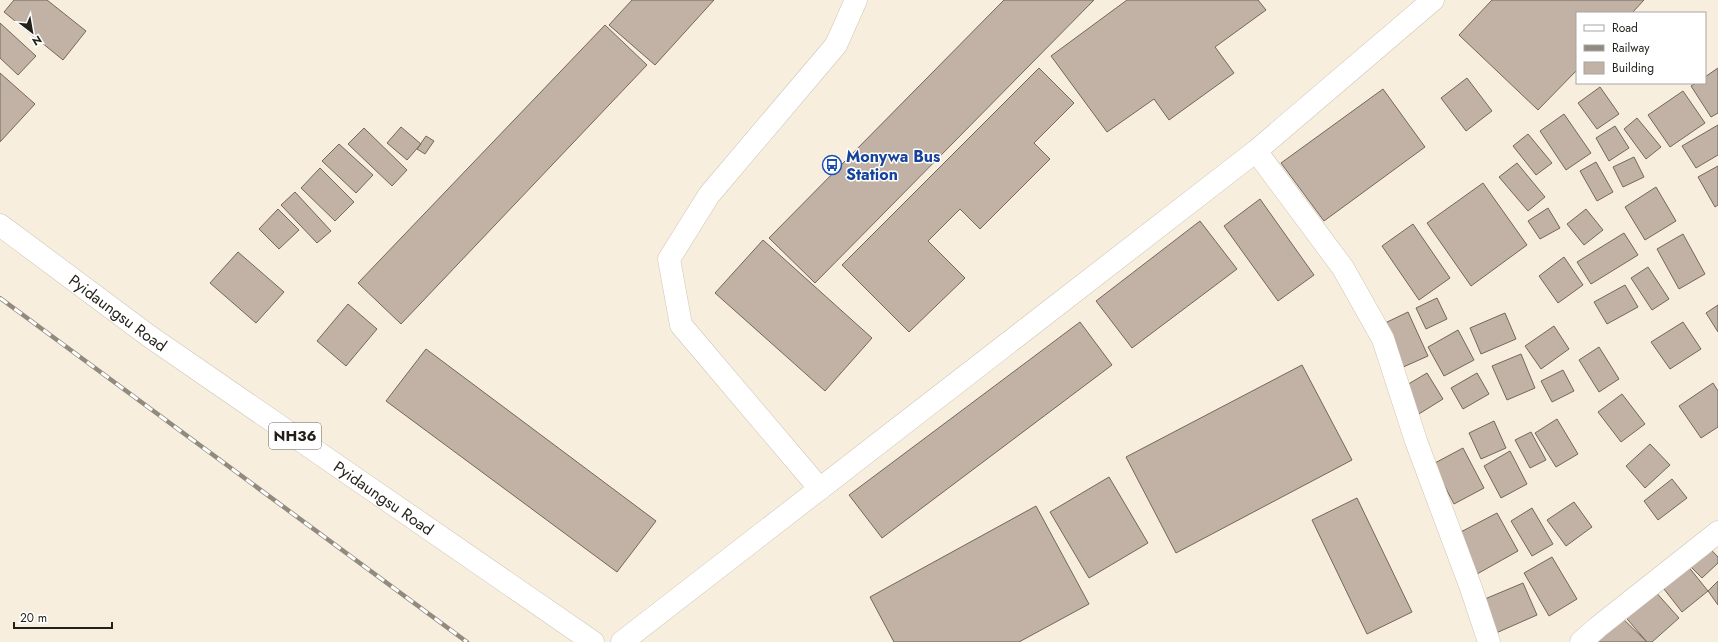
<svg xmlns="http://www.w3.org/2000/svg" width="1718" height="642" font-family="Jost,sans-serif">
  <rect width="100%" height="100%" fill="#f8eedd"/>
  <!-- building -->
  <path fill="#c1b2a5" stroke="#74675b" d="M 14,0 L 47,0 L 86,31 L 63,60 L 4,12 Z
    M 632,0 L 714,0 L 655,65 L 609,25 Z
    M 1004,0 L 1094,0 L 815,283 L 769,238 Z
    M 1127,0 L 1258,0 L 1266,10 L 1215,47 L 1234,73 L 1169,120 L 1154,99 L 1107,132 L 1051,56 Z
    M 1492,0 L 1644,0 L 1632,13 L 1577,13 L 1577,70 L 1538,110 L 1459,35 Z
    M 0,23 L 36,56 L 18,75 L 0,58 Z
    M 605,25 L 647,65 L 401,324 L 358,283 Z
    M 1039,68 L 1074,103 L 1034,143 L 1050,159 L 980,229 L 960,209 L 928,241 L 965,278 L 909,332 L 842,265 Z
    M 1718,68 L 1718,113 L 1711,117 L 1691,86 L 1696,83 L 1705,83 L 1705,77 Z
    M 0,73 L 35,104 L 0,142 Z
    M 1467,78 L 1492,111 L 1466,131 L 1441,98 Z
    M 1600,87 L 1619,114 L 1597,129 L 1578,103 Z
    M 1383,89 L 1425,147 L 1324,221 L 1281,163 Z
    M 1683,91 L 1705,123 L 1670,147 L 1648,115 Z
    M 1564,114 L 1591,153 L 1566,170 L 1540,131 Z
    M 1637,118 L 1661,147 L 1646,159 L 1624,129 Z
    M 1718,125 L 1718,155 L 1696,168 L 1682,146 Z
    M 1615,126 L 1629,148 L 1609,161 L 1596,138 Z
    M 401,127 L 421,144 L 407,160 L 387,143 Z
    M 364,128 L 407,170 L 392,186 L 348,144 Z
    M 1528,134 L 1552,163 L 1536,175 L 1513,146 Z
    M 426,136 L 434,141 L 425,154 L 417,149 Z
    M 339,144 L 373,175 L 356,193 L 322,161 Z
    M 1634,157 L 1644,177 L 1623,187 L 1613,167 Z
    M 1596,162 L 1613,192 L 1597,201 L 1580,171 Z
    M 1517,163 L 1545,197 L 1528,211 L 1499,177 Z
    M 1718,166 L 1718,205 L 1715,207 L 1698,177 Z
    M 320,168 L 354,202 L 335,221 L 301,188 Z
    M 1483,183 L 1527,245 L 1471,286 L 1427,223 Z
    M 1656,187 L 1676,221 L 1645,240 L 1625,207 Z
    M 295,192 L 331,231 L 317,243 L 281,205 Z
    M 1260,199 L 1314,275 L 1278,301 L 1224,226 Z
    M 1548,208 L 1560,228 L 1540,239 L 1528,221 Z
    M 278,209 L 299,230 L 279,249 L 259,229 Z
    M 1586,209 L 1603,230 L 1584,245 L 1567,224 Z
    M 1200,221 L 1237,269 L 1132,348 L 1096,301 Z
    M 1413,224 L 1450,278 L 1419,300 L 1382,246 Z
    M 1624,233 L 1638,255 L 1591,284 L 1577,262 Z
    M 1683,234 L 1705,274 L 1679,289 L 1657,249 Z
    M 763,240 L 872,338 L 825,391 L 715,293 Z
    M 238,252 L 284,292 L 256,323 L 210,283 Z
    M 1564,257 L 1583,285 L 1558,303 L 1539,276 Z
    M 1648,267 L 1669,299 L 1652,310 L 1631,278 Z
    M 1625,285 L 1638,307 L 1607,324 L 1594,302 Z
    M 1437,298 L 1447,319 L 1426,329 L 1416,308 Z
    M 348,304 L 377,329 L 346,366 L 317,341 Z
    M 1718,305 L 1718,332 L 1706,313 Z
    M 1408,312 L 1428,356 L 1401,368 L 1381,325 Z
    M 1505,313 L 1516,339 L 1481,354 L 1470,328 Z
    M 1080,322 L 1112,365 L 882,538 L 849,495 Z
    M 1683,322 L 1701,349 L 1670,369 L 1651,342 Z
    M 1554,326 L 1569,349 L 1541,369 L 1525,346 Z
    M 1458,330 L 1474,360 L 1444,376 L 1428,347 Z
    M 1599,347 L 1619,379 L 1599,392 L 1579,360 Z
    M 426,349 L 656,521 L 617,572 L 386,401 Z
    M 1521,354 L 1535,388 L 1507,400 L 1492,366 Z
    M 1302,365 L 1352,460 L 1176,553 L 1126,457 Z
    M 1563,370 L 1574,391 L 1552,402 L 1541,381 Z
    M 1427,373 L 1443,399 L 1406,422 L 1390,395 Z
    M 1477,373 L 1489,394 L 1463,409 L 1451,388 Z
    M 1713,383 L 1718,391 L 1718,427 L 1701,438 L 1679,406 Z
    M 1622,394 L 1645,424 L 1621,442 L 1598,412 Z
    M 1557,419 L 1578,454 L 1556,467 L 1535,433 Z
    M 1494,421 L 1506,448 L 1481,459 L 1469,433 Z
    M 1531,432 L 1546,460 L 1530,468 L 1515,440 Z
    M 1650,444 L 1670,465 L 1645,488 L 1626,466 Z
    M 1463,448 L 1484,488 L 1454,504 L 1433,464 Z
    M 1510,451 L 1527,484 L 1501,498 L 1484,466 Z
    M 1109,477 L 1148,543 L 1089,578 L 1050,512 Z
    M 1672,479 L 1687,498 L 1658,520 L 1644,501 Z
    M 1357,498 L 1412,612 L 1367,634 L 1312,520 Z
    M 1574,502 L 1592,527 L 1566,546 L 1547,520 Z
    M 1036,506 L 1089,604 L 1019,642 L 894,642 L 870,597 Z
    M 1532,508 L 1553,544 L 1532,556 L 1511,521 Z
    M 1497,513 L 1518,551 L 1477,574 L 1455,535 Z
    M 1697,535 L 1718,557 L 1718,563 L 1702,578 L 1679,555 Z
    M 1679,555 L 1708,591 L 1682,612 L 1653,575 Z
    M 1552,557 L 1577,599 L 1549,616 L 1524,573 Z
    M 1644,579 L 1679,618 L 1652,642 L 1647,642 L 1615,605 Z
    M 1718,581 L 1718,605 L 1708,591 Z
    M 1523,583 L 1537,615 L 1487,637 L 1473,604 Z
    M 1618,614 L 1647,642 L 1593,642 Z"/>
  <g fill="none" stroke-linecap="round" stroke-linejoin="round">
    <defs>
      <path id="minor" d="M 1256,151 L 1343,268 L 1383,339 L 1416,441 L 1471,588 L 1489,642
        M 820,489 L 681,325 L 669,259 L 709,195 L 836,45 L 856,0
        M 622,642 L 1256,151 L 1433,0
        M 1581,642 L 1598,627 L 1718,532"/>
      <g id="highway">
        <path id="s1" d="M 0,225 L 149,336 L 593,642"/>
      </g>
    </defs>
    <!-- minor casing -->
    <use href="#minor" stroke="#cfc4b4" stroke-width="23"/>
    <!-- highway casing -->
    <use href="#highway" stroke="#cfc4b4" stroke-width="23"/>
    <!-- minor -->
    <use href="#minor" stroke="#fff" stroke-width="22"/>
    <!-- highway -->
    <use href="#highway" stroke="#fff" stroke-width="22"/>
    <defs>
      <path id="rail" d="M 0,298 L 467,642"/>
    </defs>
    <!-- rail casing -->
    <use href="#rail" stroke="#918a7f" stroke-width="4.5"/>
    <!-- rail -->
    <use href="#rail" stroke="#fff" stroke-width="3" stroke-dasharray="9" stroke-linecap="butt"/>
  </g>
  <!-- icons -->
  <defs>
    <symbol id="bus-ring" viewBox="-11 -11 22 22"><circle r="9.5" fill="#fff" stroke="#1a4fb4" stroke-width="1.5"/><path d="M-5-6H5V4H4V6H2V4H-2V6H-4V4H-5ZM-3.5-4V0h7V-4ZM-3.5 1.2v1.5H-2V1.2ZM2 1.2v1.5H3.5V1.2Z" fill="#1a4fb4"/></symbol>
  </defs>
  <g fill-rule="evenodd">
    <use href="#bus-ring" x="821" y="154" width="22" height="22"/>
  </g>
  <g text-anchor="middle" stroke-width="3" stroke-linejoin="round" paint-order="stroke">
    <!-- shield labels -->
    <rect fill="#fff" stroke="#65625e" stroke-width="1" x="269" y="423" width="52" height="26" rx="3"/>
    <g font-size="15" font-weight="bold" fill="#231f19">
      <text x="295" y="441">NH36</text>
    </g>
    <!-- transit labels -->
    <g font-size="16" font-weight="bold" fill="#164399" stroke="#fff" text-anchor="start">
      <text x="846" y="162">Monywa Bus<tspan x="846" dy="18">Station</tspan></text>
    </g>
    <!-- street labels -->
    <g font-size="16" fill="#231f19" stroke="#fff">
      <text dy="6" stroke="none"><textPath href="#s1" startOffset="147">Pyidaungsu Road</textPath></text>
      <text dy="6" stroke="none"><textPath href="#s1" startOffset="471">Pyidaungsu Road</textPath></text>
    </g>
  </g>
  <!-- legend -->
  <rect x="1576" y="12" width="130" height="72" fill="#ffffff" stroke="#a7a5a3"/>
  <rect x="1584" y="25" width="20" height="6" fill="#ffffff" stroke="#a7a5a3"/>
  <text x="1612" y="32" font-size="12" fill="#231f19">Road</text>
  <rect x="1584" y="45" width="20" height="6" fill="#918a7f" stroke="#a7a5a3"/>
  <text x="1612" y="52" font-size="12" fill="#231f19">Railway</text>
  <rect x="1584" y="62" width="20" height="12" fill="#c1b2a5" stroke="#a7a5a3"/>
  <text x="1612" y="72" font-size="12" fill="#231f19">Building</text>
  <!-- north arrow -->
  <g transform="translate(32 32) rotate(149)" stroke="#ffffff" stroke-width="3" paint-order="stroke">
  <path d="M0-3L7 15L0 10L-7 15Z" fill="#231f19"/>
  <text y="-6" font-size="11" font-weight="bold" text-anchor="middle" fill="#231f19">N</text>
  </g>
  <!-- scale -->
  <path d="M14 622v6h98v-6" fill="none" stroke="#231f19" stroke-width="2"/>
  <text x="20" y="622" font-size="12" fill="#231f19" stroke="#ffffff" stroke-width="3" paint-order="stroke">20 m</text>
</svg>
